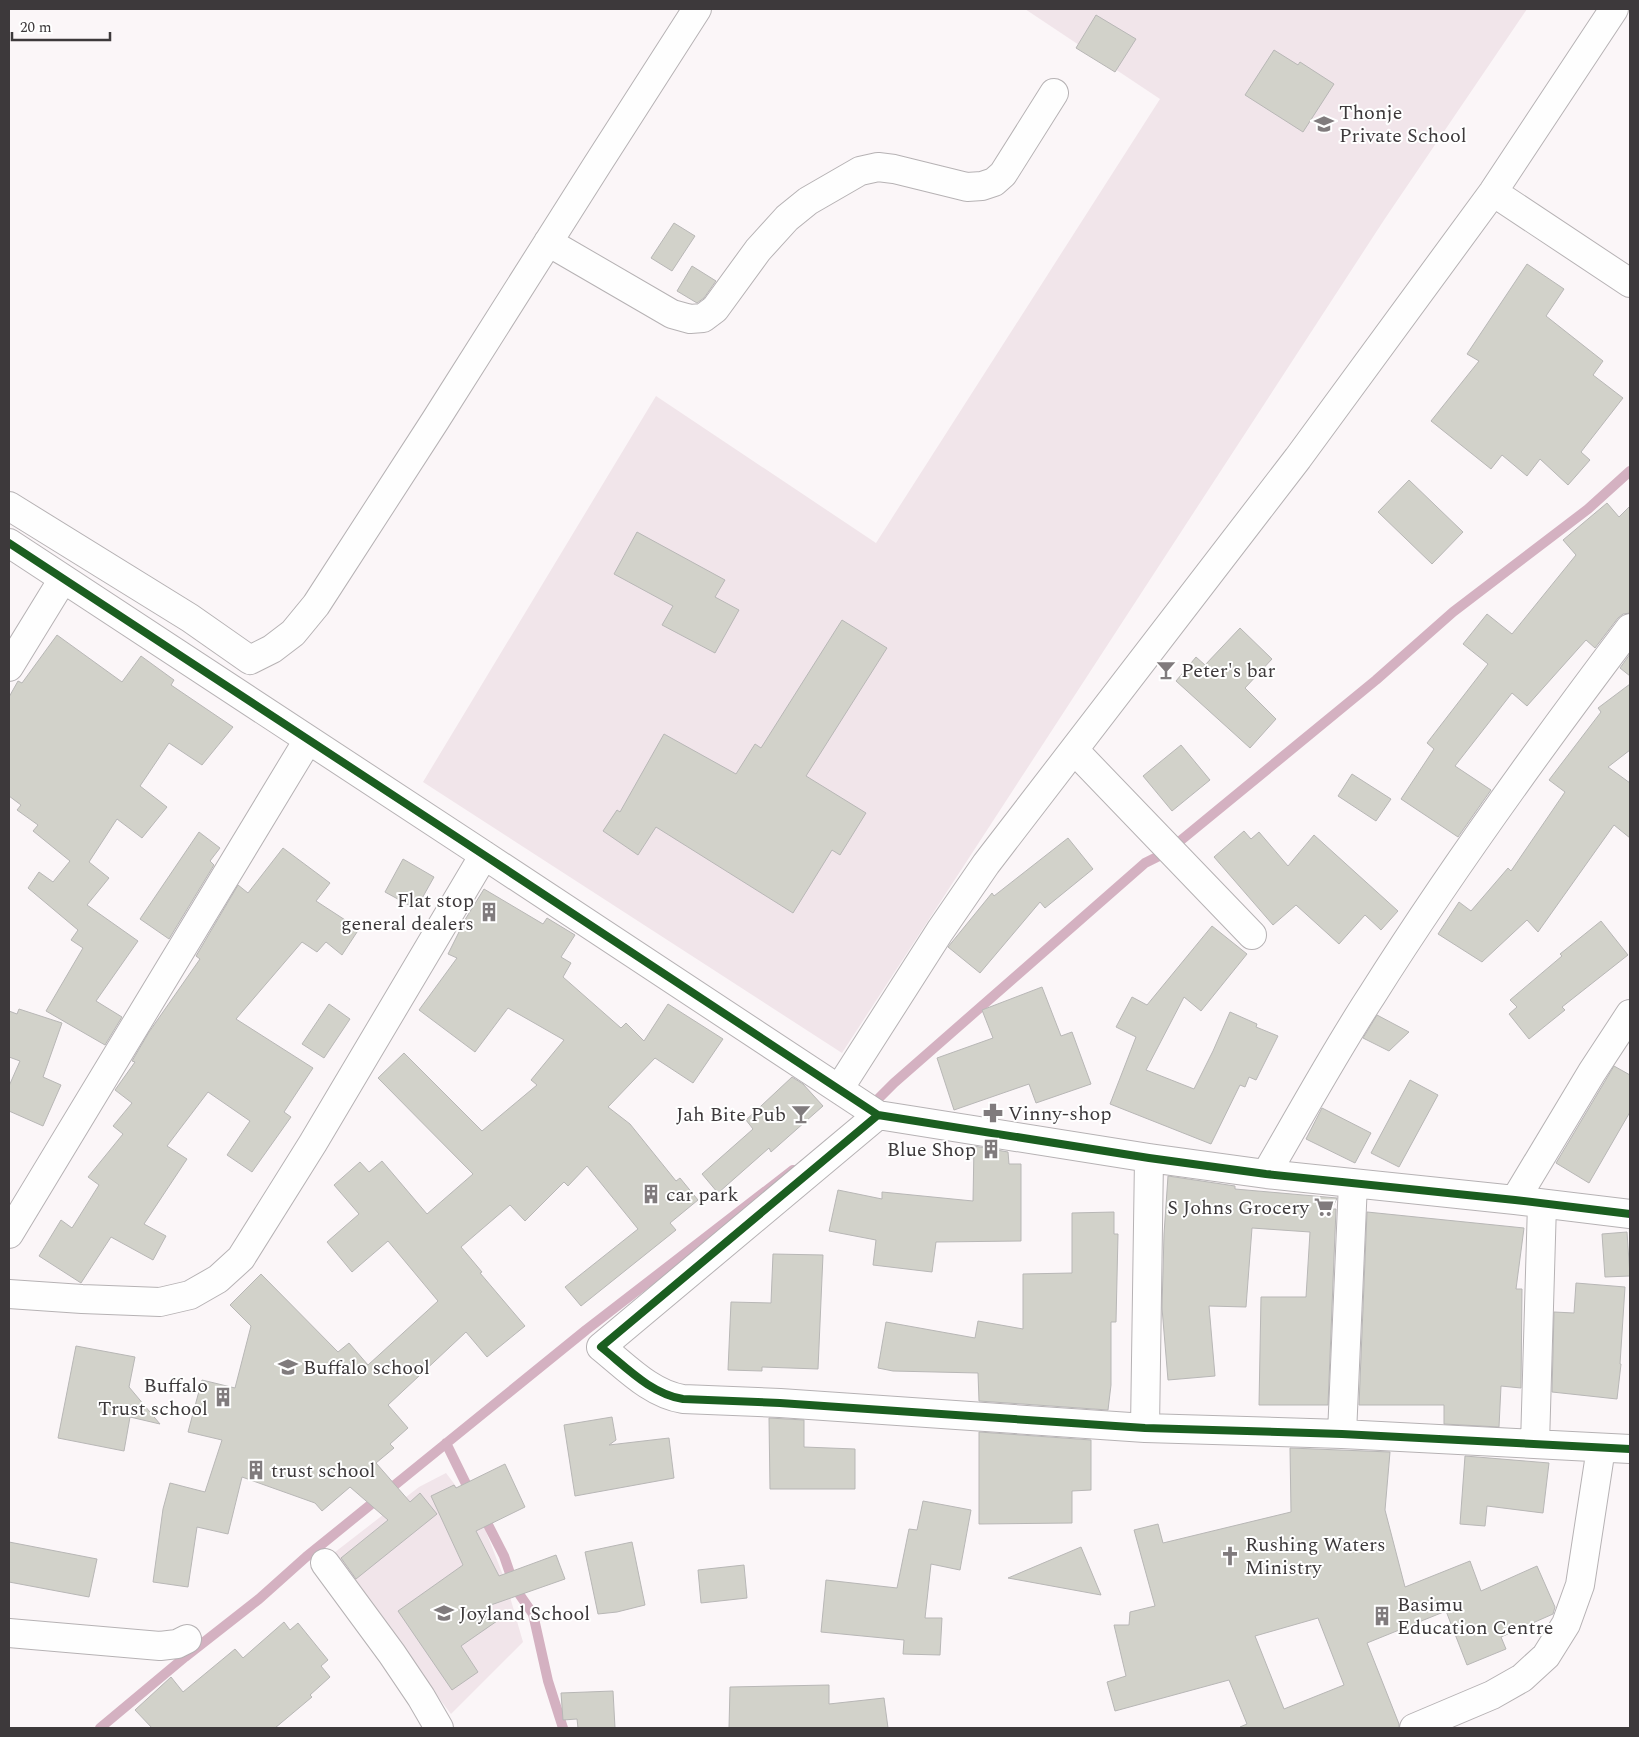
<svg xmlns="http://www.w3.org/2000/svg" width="1639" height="1737" font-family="Spectral,serif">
  <rect width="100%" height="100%" fill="#fbf6f8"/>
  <!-- built -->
  <path fill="#f1e5ea" d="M 1025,9 L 1527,9 L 1384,220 L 842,1053 L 423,782 L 656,396 L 876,543 L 1160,99 Z
    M 446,1473 L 481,1519 L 506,1583 L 523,1642 L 451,1714 L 330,1556 L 419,1487 Z"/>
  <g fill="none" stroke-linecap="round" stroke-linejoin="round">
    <!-- stream -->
    <path stroke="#d4b1c1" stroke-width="10" d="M 1180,841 L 1376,680 L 1453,612 L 1588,509 L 1630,471
      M 878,1099 L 894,1083 L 1145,863 L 1167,852
      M 446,1443 L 471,1494
      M 482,1513 L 504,1556 L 515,1588 L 533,1614 L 548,1681 L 563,1728
      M 100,1728 L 185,1657 L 259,1599 L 306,1557 L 586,1330 L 793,1170"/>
  </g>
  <!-- building -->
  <path fill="#d2d2ca" stroke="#b8b7b6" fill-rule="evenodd" d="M 1096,15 L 1136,39 L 1115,72 L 1076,48 Z
    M 1274,50 L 1298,65 L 1300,62 L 1334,84 L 1303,132 L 1245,95 Z
    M 674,223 L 695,236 L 672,271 L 651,258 Z
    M 1527,264 L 1564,289 L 1546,316 L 1603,361 L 1593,375 L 1623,398 L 1581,452 L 1590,460 L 1568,485 L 1540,459 L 1527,476 L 1502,455 L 1491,469 L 1431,421 L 1479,361 L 1467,354 Z
    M 692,266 L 716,281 L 704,298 L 697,303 L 677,291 Z
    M 1409,480 L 1463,532 L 1432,564 L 1378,512 Z
    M 1607,503 L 1619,517 L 1630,506 L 1630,613 L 1623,614 L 1618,618 L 1595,648 L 1586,640 L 1527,706 L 1512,693 L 1455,766 L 1491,790 L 1458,837 L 1401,799 L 1434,749 L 1427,743 L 1488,664 L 1463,644 L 1487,614 L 1512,634 L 1576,555 L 1563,540 Z
    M 637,532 L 725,580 L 715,597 L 739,610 L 715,653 L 662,625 L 673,606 L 614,574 Z
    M 842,620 L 887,648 L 806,776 L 866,813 L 840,855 L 832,850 L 793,913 L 656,827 L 638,855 L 603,831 L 617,810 L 620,812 L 664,734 L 736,774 L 755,744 L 761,748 Z
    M 1240,628 L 1272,659 L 1245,688 L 1276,719 L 1250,748 L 1176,681 L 1196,657 L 1205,665 Z
    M 57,635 L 122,682 L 141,656 L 174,680 L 171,685 L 233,727 L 202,765 L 169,743 L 140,786 L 167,807 L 142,838 L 117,819 L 89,862 L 109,878 L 87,905 L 138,941 L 96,1001 L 122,1017 L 105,1045 L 46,1011 L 83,948 L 71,940 L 78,930 L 28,888 L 39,872 L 53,882 L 70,861 L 33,831 L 38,825 L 17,810 L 21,805 L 9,796 L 9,697 L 18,681 L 22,683 Z
    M 1630,654 L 1630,676 L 1620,668 Z
    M 1630,684 L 1630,750 L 1608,767 L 1630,783 L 1630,838 L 1614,825 L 1538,932 L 1527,920 L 1482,962 L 1438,934 L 1459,902 L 1471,911 L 1508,868 L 1511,871 L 1565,792 L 1549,780 L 1601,712 L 1598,708 Z
    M 1181,745 L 1210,780 L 1172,811 L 1143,776 Z
    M 1352,774 L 1391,799 L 1376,821 L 1338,796 Z
    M 1244,831 L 1251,839 L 1259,832 L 1288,866 L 1314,835 L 1398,911 L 1381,930 L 1365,915 L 1339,944 L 1296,905 L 1273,925 L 1214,857 Z
    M 199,832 L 220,848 L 210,861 L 214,865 L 169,939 L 140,919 Z
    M 1068,838 L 1093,869 L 1045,908 L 1040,902 L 980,973 L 948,947 L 992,893 L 994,896 Z
    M 283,848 L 330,883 L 316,901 L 359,929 L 342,955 L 326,942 L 317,952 L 302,942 L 236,1019 L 313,1068 L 284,1112 L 291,1117 L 252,1172 L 227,1155 L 250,1121 L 208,1092 L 167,1146 L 187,1159 L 144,1224 L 166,1236 L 153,1260 L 111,1237 L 81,1283 L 39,1256 L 61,1220 L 72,1228 L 99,1185 L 88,1177 L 123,1134 L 113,1126 L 132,1103 L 115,1090 L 135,1062 L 132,1061 L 149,1032 L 200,959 L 196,956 L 238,885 L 248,893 Z
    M 403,859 L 434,877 L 416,909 L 385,892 Z
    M 484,889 L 543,924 L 547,918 L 575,935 L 561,957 L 571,963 L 563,977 L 621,1028 L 626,1023 L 644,1041 L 668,1004 L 723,1039 L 693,1083 L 655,1058 L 608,1107 L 630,1124 L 676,1181 L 680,1178 L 698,1200 L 670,1223 L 676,1230 L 581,1306 L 565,1287 L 638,1229 L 587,1166 L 568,1186 L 564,1182 L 525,1221 L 510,1205 L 461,1247 L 482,1272 L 480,1273 L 525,1326 L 487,1357 L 466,1332 L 388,1405 L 408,1428 L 390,1444 L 394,1448 L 376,1463 L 410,1502 L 420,1493 L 437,1514 L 356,1579 L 341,1558 L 388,1520 L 350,1487 L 322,1511 L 315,1503 L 242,1477 L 228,1534 L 197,1527 L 188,1587 L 153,1582 L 163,1509 L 170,1483 L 205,1492 L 222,1440 L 188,1432 L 202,1380 L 235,1388 L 251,1326 L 230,1305 L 261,1274 L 338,1352 L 349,1343 L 368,1365 L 438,1301 L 388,1241 L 352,1272 L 327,1242 L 359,1214 L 334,1185 L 360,1162 L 369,1172 L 382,1161 L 427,1214 L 473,1174 L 378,1078 L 404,1053 L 482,1131 L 537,1085 L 531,1080 L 564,1040 L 508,1008 L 475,1052 L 419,1010 L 457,958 L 448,954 L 459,932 L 458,931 Z
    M 1601,921 L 1628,955 L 1562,1007 L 1565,1010 L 1529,1039 L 1509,1014 L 1517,1007 L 1510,1000 L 1562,956 L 1560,954 Z
    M 1212,926 L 1247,954 L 1201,1011 L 1184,997 L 1146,1070 L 1194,1089 L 1213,1051 L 1230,1012 L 1257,1024 L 1256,1027 L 1278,1036 L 1256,1080 L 1249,1077 L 1245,1087 L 1240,1085 L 1211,1144 L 1110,1104 L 1136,1037 L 1116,1027 L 1132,997 L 1147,1005 Z
    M 1042,987 L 1061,1036 L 1072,1032 L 1091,1084 L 1036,1103 L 1029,1084 L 954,1110 L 937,1058 L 993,1038 L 982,1010 Z
    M 329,1004 L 350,1019 L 324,1058 L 302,1044 Z
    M 19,1009 L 62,1023 L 43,1077 L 61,1085 L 43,1126 L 9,1111 L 9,1086 L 20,1061 L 9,1057 L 9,1011 L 17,1014 Z
    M 1377,1015 L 1409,1032 L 1389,1051 L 1363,1038 Z
    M 1614,1066 L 1630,1075 L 1630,1112 L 1589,1183 L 1556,1163 Z
    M 792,1077 L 803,1084 L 823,1106 L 771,1152 L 769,1148 L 718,1193 L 702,1174 L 753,1129 L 746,1120 Z
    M 1410,1080 L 1438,1095 L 1399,1167 L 1371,1153 Z
    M 1322,1108 L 1371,1133 L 1355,1163 L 1306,1139 Z
    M 974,1146 L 1008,1152 L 1009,1164 L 1021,1164 L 1021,1241 L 936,1242 L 932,1272 L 873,1265 L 876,1240 L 829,1231 L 838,1190 L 882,1199 L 882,1192 L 973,1201 Z
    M 1168,1176 L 1235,1186 L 1235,1189 L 1337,1198 L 1332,1209 L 1336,1209 L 1328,1405 L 1259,1405 L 1261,1297 L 1306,1297 L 1310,1232 L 1252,1228 L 1246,1307 L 1209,1306 L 1215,1376 L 1168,1380 L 1162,1308 L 1164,1234 Z
    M 1114,1212 L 1114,1234 L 1118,1234 L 1116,1322 L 1111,1322 L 1111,1385 L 1108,1410 L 979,1401 L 978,1373 L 893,1371 L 878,1368 L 886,1322 L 975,1338 L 978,1321 L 1023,1329 L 1023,1274 L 1072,1273 L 1072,1213 Z
    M 1367,1212 L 1524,1228 L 1516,1289 L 1522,1289 L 1521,1388 L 1501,1386 L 1499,1427 L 1444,1424 L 1444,1405 L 1359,1405 Z
    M 1627,1232 L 1630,1276 L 1605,1277 L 1602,1234 Z
    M 773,1254 L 823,1255 L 818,1369 L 762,1367 L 762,1371 L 728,1370 L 731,1302 L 771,1303 Z
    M 1576,1283 L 1625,1287 L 1620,1364 L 1621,1364 L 1617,1399 L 1552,1392 L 1554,1312 L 1574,1313 Z
    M 76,1346 L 135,1357 L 129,1387 L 160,1424 L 130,1417 L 124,1451 L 58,1438 Z
    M 612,1417 L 616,1440 L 609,1445 L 669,1438 L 674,1478 L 575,1496 L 564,1425 Z
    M 769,1418 L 804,1420 L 804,1447 L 855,1449 L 855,1489 L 770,1489 Z
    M 979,1432 L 1091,1440 L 1091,1490 L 1072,1491 L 1072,1523 L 979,1524 Z
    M 1290,1448 L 1390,1452 L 1385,1510 L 1405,1587 L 1470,1561 L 1481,1591 L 1537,1566 L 1555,1607 L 1553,1614 L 1501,1637 L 1506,1649 L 1467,1665 L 1446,1611 L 1367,1643 L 1399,1724 L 1399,1728 L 1240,1728 L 1240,1727 L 1247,1724 L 1229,1680 L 1115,1711 L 1107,1682 L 1126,1676 L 1114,1625 L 1129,1625 L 1130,1612 L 1155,1606 L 1134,1530 L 1158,1524 L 1163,1543 L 1291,1512 ZM 1318,1618 L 1344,1685 L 1284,1709 L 1255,1636 Z
    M 1465,1456 L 1549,1463 L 1543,1513 L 1487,1506 L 1485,1526 L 1460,1524 Z
    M 505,1464 L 525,1507 L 476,1531 L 499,1576 L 556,1555 L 565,1579 L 488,1606 L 497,1621 L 461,1646 L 478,1672 L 452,1690 L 398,1611 L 463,1565 L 431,1496 L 454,1485 L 456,1488 Z
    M 923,1501 L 971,1510 L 960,1570 L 931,1564 L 925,1618 L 942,1618 L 940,1655 L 903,1654 L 904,1640 L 821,1632 L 826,1580 L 897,1588 L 909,1529 L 917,1530 Z
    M 9,1542 L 97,1559 L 89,1597 L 9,1582 Z
    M 632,1542 L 645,1605 L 617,1612 L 598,1614 L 585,1552 Z
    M 1081,1547 L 1101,1595 L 1008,1578 Z
    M 744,1565 L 747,1598 L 701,1603 L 698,1570 Z
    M 284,1622 L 290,1630 L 298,1623 L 328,1660 L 321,1666 L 330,1677 L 310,1695 L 312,1697 L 275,1728 L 152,1728 L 135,1710 L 171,1677 L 183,1692 L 235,1649 L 243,1658 Z
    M 829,1685 L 829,1704 L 884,1698 L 888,1728 L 729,1728 L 730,1687 Z
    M 613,1691 L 615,1728 L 578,1728 L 577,1719 L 563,1720 L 561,1693 Z"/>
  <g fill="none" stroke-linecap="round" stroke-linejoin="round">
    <defs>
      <path id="minor" d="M 1493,192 L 1630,283
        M 548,242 L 672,314 L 690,319 L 703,318 L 715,309 L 758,250 L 787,218 L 808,201 L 860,171 L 878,167 L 894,169 L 967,187 L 982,186 L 994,182 L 1003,174 L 1054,93
        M 9,506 L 190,618 L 250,660 L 272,649 L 293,633 L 316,605 L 435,421 L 597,165 L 697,9
        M 9,543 L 484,855 L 878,1115 L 1149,1158 L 1266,1174 L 1515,1200 L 1630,1214
        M 9,667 L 63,579
        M 1075,751 L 1252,935
        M 839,1089 L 940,931 L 986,864 L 1298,458 L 1493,192 L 1614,9
        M 878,1115 L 601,1347 C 626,1367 651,1394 683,1399 L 780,1403 L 1145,1428 L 1342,1434 L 1630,1449
        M 1266,1174 C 1301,1114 1334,1053 1372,995 C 1452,868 1540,747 1630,628
        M 1515,1200 L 1592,1072 L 1630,1014
        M 9,1234 L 308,740
        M 9,1294 L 82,1299 L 160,1302 L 190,1295 L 218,1279 L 241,1258 L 313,1143 L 484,855
        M 1145,1428 L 1149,1158
        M 1342,1434 L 1353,1183
        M 1535,1444 L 1542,1204
        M 325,1563 L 392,1654 L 421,1697 L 439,1728
        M 9,1633 L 160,1646 L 177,1644 L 187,1639
        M 1414,1728 L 1492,1695 L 1522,1678 L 1546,1656 L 1566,1624 L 1580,1585 L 1601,1448"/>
    </defs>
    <!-- minor casing -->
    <use href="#minor" stroke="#b6b2b4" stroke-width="30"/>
    <!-- minor -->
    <use href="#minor" stroke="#fefefe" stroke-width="28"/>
    <defs>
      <path id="cycleway" d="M 9,543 L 484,855 L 878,1115 L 1149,1158 L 1266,1174 L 1515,1200 L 1630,1214
        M 878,1115 L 601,1347 C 626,1367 651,1394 683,1399 L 780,1403 L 1145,1428 L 1342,1434 L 1630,1449"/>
    </defs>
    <!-- cycleway casing -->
    <use href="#cycleway" stroke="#fff" stroke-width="11"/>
    <!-- cycleway -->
    <use href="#cycleway" stroke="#1b5e20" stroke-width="8"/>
  </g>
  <!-- icons -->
  <defs>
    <symbol id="school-bare" viewBox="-9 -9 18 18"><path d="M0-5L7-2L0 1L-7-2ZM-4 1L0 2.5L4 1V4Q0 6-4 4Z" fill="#807b7d" stroke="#fff" stroke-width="2.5" paint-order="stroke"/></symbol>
    <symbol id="bar-bare" viewBox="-9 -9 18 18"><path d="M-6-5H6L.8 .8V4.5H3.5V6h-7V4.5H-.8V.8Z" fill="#807b7d" stroke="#fff" stroke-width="2.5" paint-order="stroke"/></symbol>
    <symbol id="building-bare" viewBox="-9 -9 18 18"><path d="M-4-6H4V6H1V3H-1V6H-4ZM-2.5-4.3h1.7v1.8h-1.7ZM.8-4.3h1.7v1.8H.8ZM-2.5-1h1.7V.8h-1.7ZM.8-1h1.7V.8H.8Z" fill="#807b7d" stroke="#fff" stroke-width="2.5" paint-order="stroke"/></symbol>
    <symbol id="pharmacy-bare" viewBox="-9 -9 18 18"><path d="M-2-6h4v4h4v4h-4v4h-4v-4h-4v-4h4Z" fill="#807b7d" stroke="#fff" stroke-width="2.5" paint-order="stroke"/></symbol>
    <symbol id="supermarket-bare" viewBox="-9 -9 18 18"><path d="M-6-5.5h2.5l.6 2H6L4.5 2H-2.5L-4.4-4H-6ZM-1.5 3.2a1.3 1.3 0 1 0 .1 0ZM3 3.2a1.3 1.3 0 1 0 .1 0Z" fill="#807b7d" stroke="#fff" stroke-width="2.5" paint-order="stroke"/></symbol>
    <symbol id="church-bare" viewBox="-9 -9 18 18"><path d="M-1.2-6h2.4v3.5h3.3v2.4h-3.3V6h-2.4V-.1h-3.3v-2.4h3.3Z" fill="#807b7d" stroke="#fff" stroke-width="2.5" paint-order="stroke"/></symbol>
  </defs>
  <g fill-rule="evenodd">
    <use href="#school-bare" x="1310" y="110" width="28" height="28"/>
    <use href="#bar-bare" x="1152" y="656" width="28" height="28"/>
    <use href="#building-bare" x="475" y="898" width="28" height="28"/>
    <use href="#pharmacy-bare" x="979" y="1099" width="28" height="28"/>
    <use href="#bar-bare" x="787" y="1100" width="28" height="28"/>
    <use href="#building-bare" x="977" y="1135" width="28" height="28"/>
    <use href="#building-bare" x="637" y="1180" width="28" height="28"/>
    <use href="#supermarket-bare" x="1310" y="1193" width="28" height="28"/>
    <use href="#school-bare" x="274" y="1353" width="28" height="28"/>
    <use href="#building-bare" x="209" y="1383" width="28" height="28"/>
    <use href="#building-bare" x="242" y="1456" width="28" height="28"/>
    <use href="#church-bare" x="1216" y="1542" width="28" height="28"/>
    <use href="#school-bare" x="430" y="1599" width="28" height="28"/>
    <use href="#building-bare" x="1368" y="1602" width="28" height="28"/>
  </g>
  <g text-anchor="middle" stroke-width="4" stroke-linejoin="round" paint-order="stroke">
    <!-- poi labels -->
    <g font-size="20" fill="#3d393b" stroke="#fff" text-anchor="start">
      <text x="1339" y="119">Thonje<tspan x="1339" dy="23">Private School</tspan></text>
      <text x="1181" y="677">Peter's bar</text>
      <text x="474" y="907" text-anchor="end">Flat stop<tspan x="474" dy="23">general dealers</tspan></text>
      <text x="1008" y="1120">Vinny-shop</text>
      <text x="786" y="1121" text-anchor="end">Jah Bite Pub</text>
      <text x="976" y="1156" text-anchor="end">Blue Shop</text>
      <text x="666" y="1201">car park</text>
      <text x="1309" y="1214" text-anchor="end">S Johns Grocery</text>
      <text x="303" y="1374">Buffalo school</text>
      <text x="208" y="1392" text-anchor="end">Buffalo<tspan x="208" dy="23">Trust school</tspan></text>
      <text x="271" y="1477">trust school</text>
      <text x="1245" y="1551">Rushing Waters<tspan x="1245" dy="23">Ministry</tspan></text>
      <text x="1397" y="1611">Basimu<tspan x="1397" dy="23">Education Centre</tspan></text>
      <text x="459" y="1620">Joyland School</text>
    </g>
  </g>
  <!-- border -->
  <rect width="1639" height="1737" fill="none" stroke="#3d393b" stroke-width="20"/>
  <!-- scale -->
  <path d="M12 32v8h98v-8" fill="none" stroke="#3d393b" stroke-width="2.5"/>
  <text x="20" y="32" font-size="15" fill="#3d393b" stroke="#ffffff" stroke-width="4" paint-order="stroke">20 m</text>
</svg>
